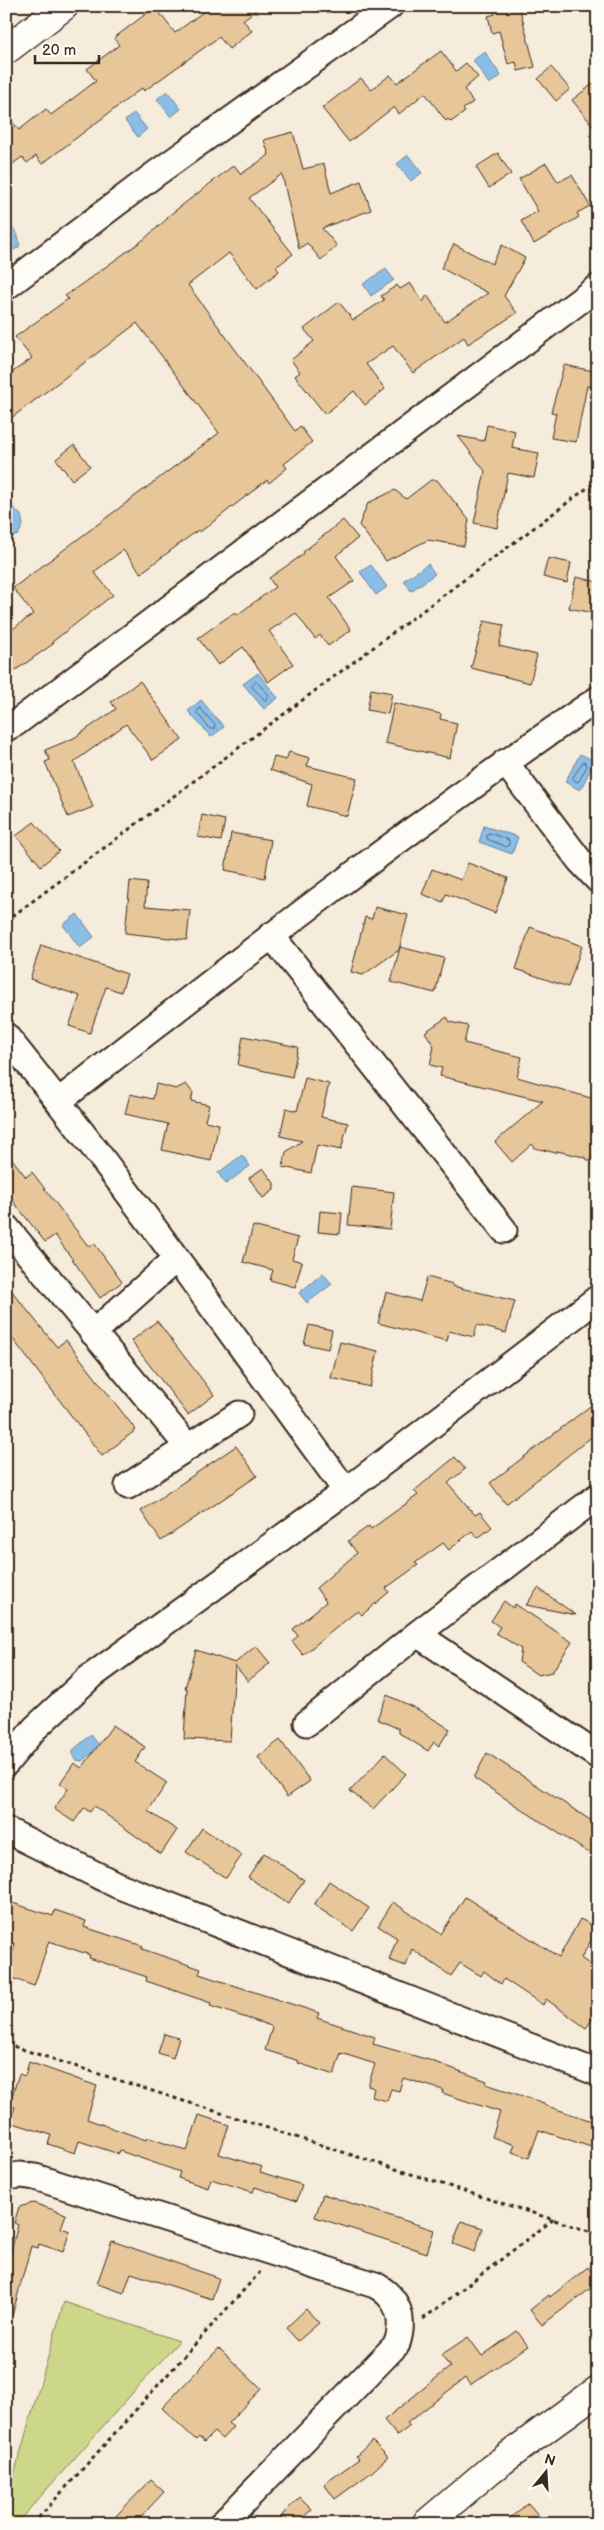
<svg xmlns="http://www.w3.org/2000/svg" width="604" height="2530" font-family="'Balsamiq Sans',sans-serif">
  <rect width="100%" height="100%" fill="#f6ecdb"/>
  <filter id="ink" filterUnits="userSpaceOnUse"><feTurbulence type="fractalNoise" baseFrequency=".02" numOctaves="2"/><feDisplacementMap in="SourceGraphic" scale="10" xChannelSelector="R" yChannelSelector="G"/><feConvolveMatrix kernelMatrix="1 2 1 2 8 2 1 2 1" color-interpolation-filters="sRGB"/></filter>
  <g filter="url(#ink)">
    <!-- green -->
    <path fill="#cdd78a" stroke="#848054" d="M 64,2302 L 179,2341 L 16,2524 L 6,2524 L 6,2502 Z"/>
    <!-- water -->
    <path fill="#8abee7" stroke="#6a8397" d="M 485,52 L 501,76 L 489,84 L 473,60 Z
      M 167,91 L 181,109 L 171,117 L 157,99 Z
      M 134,113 L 147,129 L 138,137 L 125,121 Z
      M 408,155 L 422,173 L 411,181 L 397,164 Z
      M 6,224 C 15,227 21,238 19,247 L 14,250 L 6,248 Z
      M 386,269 L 394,280 L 371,296 L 363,284 Z
      M 6,501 L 21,515 L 23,525 L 18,535 L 8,538 Z
      M 428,564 L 435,574 L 411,591 L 404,580 Z
      M 371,565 L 387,587 L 376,595 L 360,572 Z
      M 258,673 L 278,698 L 264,709 L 243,684 Z
      M 201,700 L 224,727 L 211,737 L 188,711 Z
      M 580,754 L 595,761 L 580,790 L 565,782 Z
      M 484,826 L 518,837 L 512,854 L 479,842 Z
      M 77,914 L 94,937 L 80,948 L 63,925 Z
      M 242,1155 L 250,1166 L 226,1184 L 218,1173 Z
      M 323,1273 L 332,1284 L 307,1303 L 299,1293 Z
      M 91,1735 L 100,1746 L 82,1761 L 76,1760 L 73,1755 L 73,1750 Z"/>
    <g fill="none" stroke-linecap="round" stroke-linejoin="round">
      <!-- shore -->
      <path stroke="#5b656e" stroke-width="1" d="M 256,681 L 269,695 L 266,701 L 252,687 Z
        M 200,708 L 215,725 L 214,729 L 210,729 L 197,713 Z
        M 584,761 L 587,766 L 579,781 L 576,782 L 573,778 Z
        M 490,833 L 509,840 L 509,845 L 507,847 L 487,839 L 487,834 Z"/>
    </g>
    <!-- building -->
    <path fill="#e7c699" stroke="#3b2a1e" d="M 211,6 L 261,6 L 243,20 L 252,31 L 229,49 L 219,37 L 144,91 L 142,88 L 42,164 L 36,156 L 27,163 L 22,157 L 6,169 L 6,114 L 19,130 L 46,109 L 51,115 L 96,81 L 87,69 L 119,45 L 114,38 L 155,7 L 175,33 Z
      M 493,6 L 519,6 L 535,67 L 518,71 L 516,62 L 508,64 L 499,31 L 492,33 L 488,16 L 495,14 Z
      M 441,51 L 456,71 L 466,63 L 478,77 L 464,89 L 473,102 L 463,109 L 465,112 L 451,122 L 448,119 L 446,121 L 425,93 L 399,114 L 394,107 L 349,142 L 322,108 L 361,78 L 371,90 L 390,75 L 397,83 Z
      M 551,67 L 570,89 L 556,101 L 538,79 Z
      M 598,80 L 598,132 L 572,100 Z
      M 293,132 L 303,169 L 324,164 L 331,193 L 361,181 L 371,210 L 322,228 L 337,246 L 321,260 L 307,243 L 299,249 L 282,174 L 249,198 L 293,254 L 276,267 L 279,271 L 257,289 L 229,253 L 188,285 L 295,431 L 300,426 L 312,442 L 284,464 L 287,468 L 269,483 L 267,480 L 200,532 L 198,530 L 141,573 L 123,550 L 94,572 L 113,595 L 52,642 L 53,644 L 6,677 L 6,634 L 33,614 L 13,588 L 219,433 L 137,323 L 6,422 L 6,377 L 32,358 L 15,337 L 68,299 L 65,296 L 143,240 L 168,218 L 167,217 L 234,165 L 241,174 L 269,155 L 264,140 Z
      M 498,153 L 511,174 L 489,188 L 476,167 Z
      M 546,163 L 558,182 L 572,175 L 590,206 L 577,213 L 579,217 L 534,244 L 521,221 L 538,211 L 519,179 Z
      M 454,244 L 492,264 L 502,245 L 525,258 L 504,296 L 517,313 L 468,344 L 464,337 L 413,373 L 393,346 L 366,364 L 385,389 L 365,405 L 354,391 L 325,414 L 295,376 L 300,372 L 291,360 L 314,341 L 304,329 L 339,302 L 353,320 L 384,300 L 381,296 L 397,285 L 400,289 L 410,283 L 423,302 L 427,295 L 445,322 L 488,293 L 441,268 Z
      M 564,365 L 598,372 L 596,388 L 587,386 L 576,442 L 551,438 L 556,413 L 551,412 Z
      M 487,425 L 515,431 L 512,448 L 539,453 L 534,478 L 508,473 L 497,528 L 474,523 L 485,471 L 458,436 L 484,441 Z
      M 74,445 L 90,466 L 72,480 L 56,459 Z
      M 431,480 L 437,480 L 469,520 L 464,546 L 428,540 L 386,561 L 359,525 L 368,503 L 395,490 L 406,499 Z
      M 343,520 L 358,538 L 336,556 L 354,581 L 329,598 L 351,630 L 328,646 L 320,635 L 315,639 L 296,613 L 269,631 L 293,664 L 268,682 L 243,647 L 218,665 L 198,638 L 235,612 L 237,615 L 275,587 L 269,578 L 304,554 L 303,552 Z
      M 548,558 L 571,563 L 567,583 L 543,577 Z
      M 576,577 L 598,582 L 598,614 L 569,608 Z
      M 484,621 L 504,625 L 499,646 L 537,655 L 530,683 L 471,668 Z
      M 140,681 L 182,740 L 153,760 L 126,724 L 74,762 L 93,807 L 68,817 L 45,762 L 50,760 L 45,750 L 74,738 L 116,709 L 111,702 Z
      M 371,689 L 392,693 L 388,714 L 367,710 Z
      M 394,703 L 441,714 L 440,719 L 457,723 L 450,758 L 385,743 Z
      M 289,752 L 310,758 L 307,766 L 357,778 L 347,816 L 307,806 L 312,784 L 270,770 L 274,757 L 286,760 Z
      M 202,815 L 225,820 L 221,841 L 198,837 Z
      M 34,822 L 59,851 L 41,866 L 16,836 Z
      M 231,833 L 271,840 L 265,878 L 225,870 Z
      M 468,863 L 508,878 L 495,913 L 446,894 L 443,902 L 422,894 L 432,869 L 461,880 Z
      M 130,881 L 147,883 L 145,906 L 190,910 L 187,940 L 125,933 Z
      M 375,907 L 408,915 L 399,950 L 363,975 L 351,972 L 365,917 L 372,919 Z
      M 530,927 L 582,946 L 568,987 L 516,969 Z
      M 41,945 L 127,974 L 121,992 L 106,987 L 90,1033 L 69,1026 L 80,996 L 30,979 Z
      M 400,947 L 444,958 L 435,993 L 391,982 Z
      M 447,1017 L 450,1022 L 468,1026 L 464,1043 L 522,1057 L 517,1077 L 598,1100 L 598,1151 L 589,1161 L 584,1157 L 557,1151 L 556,1153 L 535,1148 L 532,1144 L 512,1162 L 495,1142 L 543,1101 L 440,1076 L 442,1068 L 430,1065 L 434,1046 L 425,1032 Z
      M 243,1036 L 298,1047 L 292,1077 L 238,1065 Z
      M 305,1078 L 329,1084 L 321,1117 L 348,1123 L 341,1150 L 317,1145 L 311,1173 L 283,1167 L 286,1152 L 302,1141 L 280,1136 L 286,1108 L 297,1111 Z
      M 156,1084 L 176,1089 L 186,1084 L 193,1093 L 191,1101 L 209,1105 L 205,1121 L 219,1124 L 211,1161 L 162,1150 L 168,1124 L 125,1114 L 130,1094 L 153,1099 Z
      M 6,1151 L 26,1177 L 32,1172 L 89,1247 L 94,1243 L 122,1282 L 100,1298 L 55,1235 L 45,1242 L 6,1192 Z
      M 263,1168 L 274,1183 L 274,1190 L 263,1198 L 249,1178 Z
      M 352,1187 L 394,1192 L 390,1229 L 348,1225 Z
      M 320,1211 L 342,1213 L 340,1234 L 318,1232 Z
      M 253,1226 L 298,1238 L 292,1259 L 302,1262 L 295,1287 L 270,1280 L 273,1270 L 243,1262 Z
      M 427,1277 L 453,1284 L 452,1286 L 515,1301 L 506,1333 L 477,1325 L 474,1337 L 449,1331 L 447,1341 L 378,1323 L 386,1292 L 420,1301 Z
      M 6,1284 L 57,1347 L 66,1340 L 136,1430 L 102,1456 L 6,1330 Z
      M 157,1321 L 214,1395 L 188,1415 L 131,1341 Z
      M 309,1325 L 332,1330 L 328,1349 L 304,1344 Z
      M 340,1342 L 378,1351 L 370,1387 L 331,1378 Z
      M 598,1400 L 598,1432 L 506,1504 L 490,1483 Z
      M 236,1446 L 257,1476 L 161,1541 L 141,1511 Z
      M 455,1457 L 465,1469 L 448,1483 L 475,1515 L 480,1512 L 492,1527 L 478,1538 L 472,1531 L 449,1550 L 443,1543 L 415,1563 L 418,1565 L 386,1588 L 389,1592 L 362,1615 L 358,1611 L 352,1615 L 303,1655 L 292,1641 L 298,1636 L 293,1629 L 326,1602 L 316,1588 L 357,1553 L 348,1541 L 369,1526 L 371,1529 L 418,1495 L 414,1491 Z
      M 538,1588 L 576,1615 L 526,1605 Z
      M 504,1601 L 513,1608 L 515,1604 L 572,1642 L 552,1672 L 538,1675 L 519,1662 L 521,1649 L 496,1633 L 500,1627 L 491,1621 Z
      M 256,1646 L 270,1663 L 248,1681 L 235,1666 L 230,1741 L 184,1739 L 187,1688 L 185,1688 L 196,1650 L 235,1663 Z
      M 387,1695 L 417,1709 L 450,1729 L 439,1746 L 434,1742 L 428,1751 L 399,1733 L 399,1729 L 377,1719 Z
      M 113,1725 L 145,1747 L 135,1762 L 167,1783 L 148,1811 L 177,1830 L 161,1854 L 94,1806 L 90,1812 L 84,1808 L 74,1822 L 54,1809 L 68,1789 L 60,1783 L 74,1763 L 82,1768 Z
      M 280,1740 L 310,1781 L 287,1797 L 258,1757 Z
      M 487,1753 L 598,1825 L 598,1859 L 474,1778 Z
      M 385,1754 L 406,1774 L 373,1809 L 350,1791 Z
      M 202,1828 L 242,1855 L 226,1878 L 186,1852 Z
      M 264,1853 L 304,1880 L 288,1904 L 248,1877 Z
      M 329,1881 L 369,1908 L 353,1931 L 314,1905 Z
      M 465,1897 L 559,1957 L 580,1919 L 598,1928 L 581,1958 L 598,1971 L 598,2012 L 586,2028 L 546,1999 L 543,2005 L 504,1979 L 501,1984 L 484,1971 L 481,1976 L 460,1963 L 451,1976 L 412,1949 L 406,1966 L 389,1960 L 397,1938 L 378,1926 L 393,1902 L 441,1934 Z
      M 6,1901 L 53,1916 L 55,1910 L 86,1921 L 84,1927 L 143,1946 L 142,1949 L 201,1969 L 199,1974 L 319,2013 L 317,2018 L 375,2037 L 373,2044 L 429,2060 L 487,2081 L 486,2084 L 544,2103 L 544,2105 L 598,2123 L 598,2136 L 594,2148 L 539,2130 L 529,2158 L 512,2152 L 515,2145 L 492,2137 L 500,2112 L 442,2093 L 443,2090 L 403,2078 L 399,2091 L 391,2089 L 387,2101 L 372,2097 L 374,2088 L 368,2086 L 375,2064 L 341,2053 L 334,2075 L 298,2063 L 299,2061 L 265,2050 L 272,2028 L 271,2026 L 210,2006 L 211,2003 L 146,1981 L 147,1977 L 89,1958 L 90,1955 L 49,1941 L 34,1986 L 6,1976 L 15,1944 L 6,1941 Z
      M 164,2034 L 179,2038 L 173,2058 L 158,2053 Z
      M 29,2062 L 97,2086 L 87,2119 L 146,2140 L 147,2137 L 187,2151 L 199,2115 L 229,2125 L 219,2154 L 262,2167 L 260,2172 L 302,2185 L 297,2201 L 255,2187 L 253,2192 L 211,2179 L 208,2188 L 178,2178 L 180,2172 L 120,2151 L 119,2154 L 79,2141 L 75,2153 L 48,2144 L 51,2135 L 10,2122 L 15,2107 L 9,2105 L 19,2074 L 25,2076 Z
      M 323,2194 L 434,2230 L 427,2253 L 315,2217 Z
      M 33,2203 L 66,2214 L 61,2228 L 70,2231 L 63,2252 L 39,2244 L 38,2248 L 31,2246 L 12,2316 L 6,2315 L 6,2270 L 18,2225 L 14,2223 L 19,2207 Z
      M 461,2221 L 483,2228 L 475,2252 L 453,2244 Z
      M 112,2241 L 219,2278 L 212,2299 L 131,2273 L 124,2293 L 97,2284 Z
      M 588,2267 L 598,2280 L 598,2283 L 542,2325 L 530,2310 L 549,2295 L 550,2297 Z
      M 306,2309 L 319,2323 L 298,2341 L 286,2328 Z
      M 517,2331 L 528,2346 L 470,2385 L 465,2378 L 407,2423 L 410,2426 L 397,2436 L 384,2420 L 450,2367 L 441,2355 L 468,2337 L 482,2356 Z
      M 219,2348 L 261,2389 L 228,2423 L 233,2427 L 222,2439 L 214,2432 L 204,2442 L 199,2437 L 196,2440 L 162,2408 Z
      M 372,2441 L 388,2457 L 372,2472 L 335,2499 L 324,2484 L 359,2459 L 356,2456 Z
      M 151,2480 L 164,2492 L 134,2524 L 108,2524 Z
      M 300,2497 L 312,2509 L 296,2524 L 291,2524 L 282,2515 Z
      M 528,2503 L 539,2516 L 529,2524 L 503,2524 Z"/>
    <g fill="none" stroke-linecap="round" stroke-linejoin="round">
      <defs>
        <path id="street" d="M 6,287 L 154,175 L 390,6
          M 6,728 L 16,723 L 598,287
          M 505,762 L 580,861 L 598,880
          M 271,935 L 504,1230
          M 6,1036 C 125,1183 234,1338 346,1491
          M 59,1101 C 235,963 412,825 598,699
          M 6,1227 L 188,1447
          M 93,1333 L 176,1259
          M 128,1486 L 239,1414
          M 417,1634 L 598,1756
          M 307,1723 L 417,1634 L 598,1496
          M 6,1763 L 35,1728 L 89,1678 L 346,1491 L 598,1298
          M 6,1830 L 117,1885 L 598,2073
          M 6,2177 L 21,2175 L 35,2177 L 375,2285 C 399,2298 405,2319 397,2344 L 222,2524"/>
        <path id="secondary" d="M 6,50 L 64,6
          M 426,2524 L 491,2469 L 598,2390"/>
      </defs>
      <!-- street casing -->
      <use href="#street" stroke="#3b2a1e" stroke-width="29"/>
      <!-- secondary casing -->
      <use href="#secondary" stroke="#3b2a1e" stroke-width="31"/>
      <!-- path -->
      <path stroke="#3b2a1e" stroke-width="3" stroke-dasharray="4 4" stroke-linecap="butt" d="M 6,921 L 598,480
        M 6,2044 L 598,2234
        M 423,2319 L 554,2219
        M 33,2524 L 260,2272"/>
      <!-- street -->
      <use href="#street" stroke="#fdfcf7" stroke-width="25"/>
      <!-- secondary -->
      <use href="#secondary" stroke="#fdfcf7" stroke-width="28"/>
    </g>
  </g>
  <!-- margin -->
  <rect width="604" height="2530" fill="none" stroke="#fdfcf7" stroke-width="25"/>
  <rect x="12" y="12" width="579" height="2505" fill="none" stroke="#3b2a1e" stroke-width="2" filter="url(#ink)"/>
  <!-- north arrow -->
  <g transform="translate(546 2472) rotate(18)" stroke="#fdfcf7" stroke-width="4" paint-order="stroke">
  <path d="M0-4L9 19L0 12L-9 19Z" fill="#3b2a1e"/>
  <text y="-8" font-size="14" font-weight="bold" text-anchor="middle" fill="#3b2a1e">N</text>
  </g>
  <!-- scale -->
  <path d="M35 55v8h64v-8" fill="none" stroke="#3b2a1e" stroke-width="2.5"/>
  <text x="42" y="55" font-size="15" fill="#3b2a1e" stroke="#fdfcf7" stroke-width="4" paint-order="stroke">20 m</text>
</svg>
